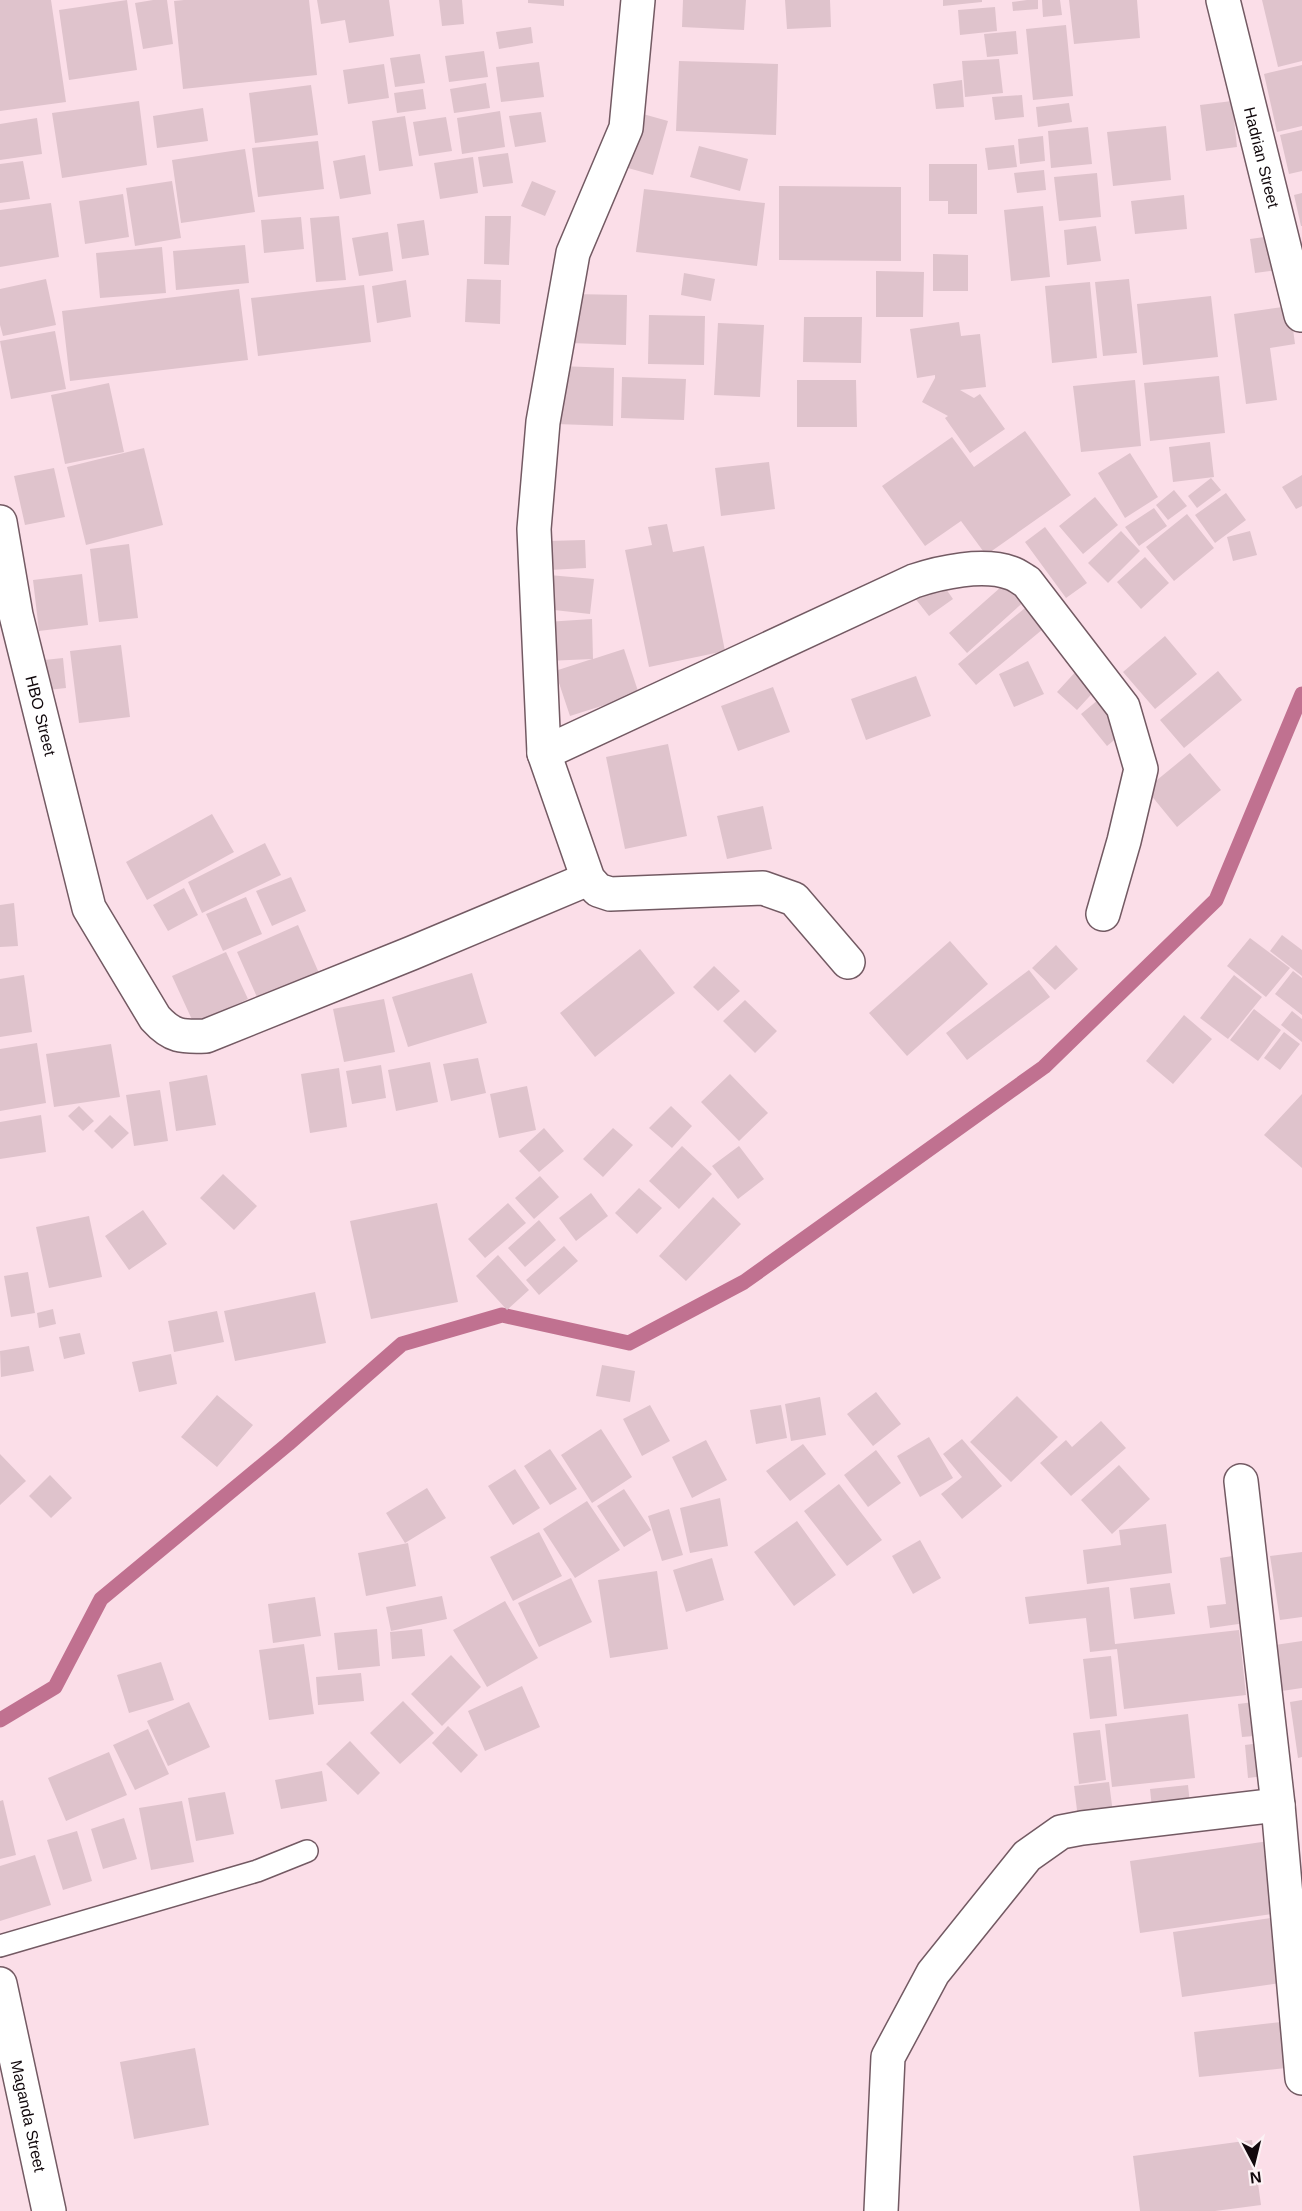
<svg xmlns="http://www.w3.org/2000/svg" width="1302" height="2211" font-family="Arial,sans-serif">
  <rect width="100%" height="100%" fill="#fbdee8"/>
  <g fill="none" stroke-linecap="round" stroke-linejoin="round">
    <!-- stream -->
    <path stroke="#c07190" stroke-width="15" d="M 0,1720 L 55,1687 L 101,1599 L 288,1444 L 402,1344 L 502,1315 L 629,1343 L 744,1282 L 1044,1067 L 1216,900 L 1302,694"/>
  </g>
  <!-- building -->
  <path fill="#dfc3cc" d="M 0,0 L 51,0 L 66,102 L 0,111 Z
    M 127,0 L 137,70 L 69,80 L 59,10 Z
    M 153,0 L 167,0 L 173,44 L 143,49 L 135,3 Z
    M 184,0 L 309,0 L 317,75 L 183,89 L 174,1 Z
    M 317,0 L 389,0 L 394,36 L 349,43 L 345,20 L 321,24 Z
    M 439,0 L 462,0 L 464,24 L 442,26 Z
    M 528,0 L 564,0 L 564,6 L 528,3 Z
    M 683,0 L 746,0 L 744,30 L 682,27 Z
    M 785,0 L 830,0 L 831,27 L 787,29 Z
    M 943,0 L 982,0 L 982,2 L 943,6 Z
    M 1027,0 L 1038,0 L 1038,9 L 1013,11 L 1012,2 Z
    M 1042,0 L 1060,0 L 1062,15 L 1043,17 Z
    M 1069,0 L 1137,0 L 1140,38 L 1074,44 Z
    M 1262,0 L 1302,0 L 1302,61 L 1278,67 Z
    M 995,7 L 997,31 L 960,35 L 958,10 Z
    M 1066,25 L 1073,96 L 1033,100 L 1026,29 Z
    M 531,27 L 533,43 L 499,49 L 496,32 Z
    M 1016,31 L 1018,54 L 987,57 L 984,34 Z
    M 484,51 L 488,77 L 449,82 L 445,56 Z
    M 420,54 L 425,83 L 395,87 L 390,58 Z
    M 999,59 L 1003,93 L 965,97 L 962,61 Z
    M 679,61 L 778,64 L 776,135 L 676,131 Z
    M 539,62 L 544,97 L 501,102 L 496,67 Z
    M 384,64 L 389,98 L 348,104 L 343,70 Z
    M 1302,65 L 1302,126 L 1277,132 L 1264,74 Z
    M 962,80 L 964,107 L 936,109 L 933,84 Z
    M 486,83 L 490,108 L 454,113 L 450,89 Z
    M 311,85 L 318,135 L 255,143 L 249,93 Z
    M 423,89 L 426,109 L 397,113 L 394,93 Z
    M 1022,95 L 1024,117 L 995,120 L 992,97 Z
    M 139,101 L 147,165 L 62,178 L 52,113 Z
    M 1232,101 L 1237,147 L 1206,151 L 1200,105 Z
    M 1069,103 L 1072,122 L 1038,127 L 1036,107 Z
    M 203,108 L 208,141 L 157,148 L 153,116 Z
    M 500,111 L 505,147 L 462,154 L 457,118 Z
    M 541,112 L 546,142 L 515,147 L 509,116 Z
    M 643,114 L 668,121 L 653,175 L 628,168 Z
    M 405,116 L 413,166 L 379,171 L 372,121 Z
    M 446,117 L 452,151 L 419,156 L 413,122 Z
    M 37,118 L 42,154 L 0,160 L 0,124 Z
    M 1166,126 L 1171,180 L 1113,186 L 1107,132 Z
    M 1088,127 L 1092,164 L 1051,168 L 1048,131 Z
    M 1302,130 L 1302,171 L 1289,174 L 1280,135 Z
    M 1043,136 L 1045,161 L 1020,164 L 1018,139 Z
    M 318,141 L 324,189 L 258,197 L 252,148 Z
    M 1014,145 L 1017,167 L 988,170 L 985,148 Z
    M 699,146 L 748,159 L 740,191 L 690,177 Z
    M 245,149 L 255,212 L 181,223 L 172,160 Z
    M 508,153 L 513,183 L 483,187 L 478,157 Z
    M 365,155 L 371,194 L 340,199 L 333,161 Z
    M 473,157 L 478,193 L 440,199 L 434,163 Z
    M 23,161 L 30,199 L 0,203 L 0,164 Z
    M 929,164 L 977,164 L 977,214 L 948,214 L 948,201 L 929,201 Z
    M 1044,170 L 1046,190 L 1017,193 L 1014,173 Z
    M 1097,173 L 1101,217 L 1059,221 L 1054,177 Z
    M 172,181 L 181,238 L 135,246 L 126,188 Z
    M 532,181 L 556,191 L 545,216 L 521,206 Z
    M 779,186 L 901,187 L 901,261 L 779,260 Z
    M 644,189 L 765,203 L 757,266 L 636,252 Z
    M 1302,193 L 1302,226 L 1301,226 L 1294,195 Z
    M 123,194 L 129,237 L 85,244 L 79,201 Z
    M 1184,195 L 1187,229 L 1135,234 L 1131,201 Z
    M 51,203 L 59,257 L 0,267 L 0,210 Z
    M 1043,206 L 1050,277 L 1011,281 L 1004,210 Z
    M 339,216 L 346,280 L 316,282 L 310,218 Z
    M 485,216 L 511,216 L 509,265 L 484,264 Z
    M 301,217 L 304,249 L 264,253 L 261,220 Z
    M 424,220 L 429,255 L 402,259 L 397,224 Z
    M 1096,226 L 1101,261 L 1067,265 L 1064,230 Z
    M 388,232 L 393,271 L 359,276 L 352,238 Z
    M 1280,235 L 1284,269 L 1255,273 L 1250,239 Z
    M 245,245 L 249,283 L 176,290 L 173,251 Z
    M 162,247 L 166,293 L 100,298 L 96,253 Z
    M 933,254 L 968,255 L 968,291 L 933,291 Z
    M 876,271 L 924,272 L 923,317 L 876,317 Z
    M 684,273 L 715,279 L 711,301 L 681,295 Z
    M 46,279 L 56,325 L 3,336 L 0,325 L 0,289 Z
    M 467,279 L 501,280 L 500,324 L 465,322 Z
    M 1129,279 L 1137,353 L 1103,356 L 1095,282 Z
    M 406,280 L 411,317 L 377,323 L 372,286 Z
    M 1090,282 L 1097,358 L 1052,363 L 1045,286 Z
    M 364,285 L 371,342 L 258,356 L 251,298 Z
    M 239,289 L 248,360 L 70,381 L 62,311 Z
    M 571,294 L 627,295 L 626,345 L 570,343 Z
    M 1211,296 L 1218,357 L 1143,365 L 1137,304 Z
    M 1290,306 L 1295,344 L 1270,348 L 1277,400 L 1246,404 L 1234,314 Z
    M 649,315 L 705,316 L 704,365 L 648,364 Z
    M 804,317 L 862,317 L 861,363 L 803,362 Z
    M 959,322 L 961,336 L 980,334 L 986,387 L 960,390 L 974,398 L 980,394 L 1005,429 L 970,453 L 945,418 L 948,416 L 922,402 L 935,378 L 935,375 L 917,378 L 910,329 Z
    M 718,323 L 764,325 L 760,397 L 714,395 Z
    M 55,331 L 66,389 L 11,399 L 0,341 Z
    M 558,366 L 614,368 L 613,426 L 556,424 Z
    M 1219,376 L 1225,433 L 1150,441 L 1144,383 Z
    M 622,377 L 686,379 L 684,420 L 621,418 Z
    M 797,380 L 856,380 L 857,427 L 797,427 Z
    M 1135,380 L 1141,446 L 1081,452 L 1073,386 Z
    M 109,383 L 124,452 L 65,464 L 51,395 Z
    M 1025,431 L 1071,495 L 986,555 L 961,521 L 925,546 L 882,486 L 952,437 L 974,467 Z
    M 1210,442 L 1214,477 L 1173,482 L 1169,447 Z
    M 144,448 L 163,525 L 86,545 L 67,467 Z
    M 1130,453 L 1158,497 L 1125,518 L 1098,473 Z
    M 769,462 L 775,509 L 721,516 L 715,468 Z
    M 54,468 L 65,517 L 25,525 L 14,476 Z
    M 1302,475 L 1302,506 L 1296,509 L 1282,487 Z
    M 1211,478 L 1221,490 L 1197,508 L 1188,496 Z
    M 1174,490 L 1187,506 L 1168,520 L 1156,505 Z
    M 1226,493 L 1246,520 L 1215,543 L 1195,515 Z
    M 1095,497 L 1118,525 L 1083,554 L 1059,526 Z
    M 1154,508 L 1167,526 L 1139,546 L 1125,527 Z
    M 1187,514 L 1214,548 L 1174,581 L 1146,547 Z
    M 667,524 L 673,552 L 704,546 L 725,651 L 649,667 L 625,550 L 652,545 L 648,527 Z
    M 1045,527 L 1087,583 L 1066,598 L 1025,542 Z
    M 1121,531 L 1140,551 L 1108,583 L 1088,563 Z
    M 1250,531 L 1257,555 L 1233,561 L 1227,537 Z
    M 585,540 L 586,568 L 549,570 L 548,541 Z
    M 129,544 L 138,618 L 99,622 L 90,549 Z
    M 1145,557 L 1169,583 L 1141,609 L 1117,582 Z
    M 82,574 L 88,625 L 39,631 L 33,580 Z
    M 549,575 L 594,579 L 590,614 L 545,609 Z
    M 939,579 L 953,599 L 929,616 L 914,597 Z
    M 1010,579 L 1028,598 L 967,653 L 949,633 Z
    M 1025,608 L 1043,629 L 976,685 L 958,664 Z
    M 592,619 L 593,659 L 624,649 L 639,694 L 570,716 L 555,671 L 592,659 L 547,661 L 546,622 Z
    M 1165,636 L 1197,674 L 1155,709 L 1123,672 Z
    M 121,645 L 130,717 L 79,723 L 70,651 Z
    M 63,658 L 66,688 L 39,691 L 35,661 Z
    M 1028,661 L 1044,694 L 1014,707 L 999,674 Z
    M 1079,668 L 1099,686 L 1077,710 L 1057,692 Z
    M 1218,671 L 1242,700 L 1184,748 L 1160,720 Z
    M 916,676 L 931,716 L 866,740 L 851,699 Z
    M 773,687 L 790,732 L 738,751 L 721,706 Z
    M 1098,700 L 1124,732 L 1107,746 L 1081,714 Z
    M 668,744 L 687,836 L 625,849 L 606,757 Z
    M 1190,753 L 1221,790 L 1177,827 L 1146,789 Z
    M 763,806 L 772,849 L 727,859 L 717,816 Z
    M 212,814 L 234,852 L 147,900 L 126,862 Z
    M 265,843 L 281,875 L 202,913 L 188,882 Z
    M 291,877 L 306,911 L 272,926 L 256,891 Z
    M 184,888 L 198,915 L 168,931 L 153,905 Z
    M 246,897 L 262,934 L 223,951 L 206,914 Z
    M 14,903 L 18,946 L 0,947 L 0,905 Z
    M 298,925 L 322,980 L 261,1006 L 237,952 Z
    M 1282,935 L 1302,950 L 1302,976 L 1270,951 Z
    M 1250,938 L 1290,968 L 1266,997 L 1227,966 Z
    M 950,941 L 988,984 L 907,1056 L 869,1013 Z
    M 1056,945 L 1078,969 L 1055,990 L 1032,968 Z
    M 640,949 L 675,993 L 595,1057 L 560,1013 Z
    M 226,952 L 248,999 L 194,1024 L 172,976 Z
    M 714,966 L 740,991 L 718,1011 L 693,987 Z
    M 1029,970 L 1050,997 L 967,1060 L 946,1033 Z
    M 1293,971 L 1302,978 L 1302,1015 L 1275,994 Z
    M 472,973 L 487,1023 L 408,1047 L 392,997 Z
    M 24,975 L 32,1032 L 0,1037 L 0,979 Z
    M 1234,975 L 1262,997 L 1228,1039 L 1200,1018 Z
    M 384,999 L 395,1052 L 344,1062 L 333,1009 Z
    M 745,1000 L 777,1031 L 755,1053 L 723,1021 Z
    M 1254,1009 L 1281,1030 L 1258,1061 L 1230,1040 Z
    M 1292,1011 L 1302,1019 L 1302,1042 L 1281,1025 Z
    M 1184,1015 L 1212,1039 L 1173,1084 L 1146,1061 Z
    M 1284,1032 L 1300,1044 L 1280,1070 L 1264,1058 Z
    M 37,1043 L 46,1103 L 0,1111 L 0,1049 Z
    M 111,1044 L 120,1097 L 54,1107 L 46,1054 Z
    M 478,1058 L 486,1093 L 451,1101 L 443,1064 Z
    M 430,1062 L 438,1102 L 396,1111 L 388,1070 Z
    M 381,1065 L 386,1098 L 352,1104 L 346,1071 Z
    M 339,1068 L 347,1127 L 310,1133 L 301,1074 Z
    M 730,1074 L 768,1113 L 739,1141 L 701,1102 Z
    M 207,1075 L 216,1125 L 176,1131 L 169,1082 Z
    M 527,1086 L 536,1130 L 499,1138 L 490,1094 Z
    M 160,1090 L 168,1141 L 134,1146 L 126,1095 Z
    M 1302,1094 L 1302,1168 L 1264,1135 Z
    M 79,1106 L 94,1121 L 83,1131 L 68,1116 Z
    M 671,1106 L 692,1126 L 672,1148 L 649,1128 Z
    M 41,1115 L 46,1152 L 0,1159 L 0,1122 Z
    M 110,1115 L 129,1133 L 112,1149 L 94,1131 Z
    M 544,1128 L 564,1151 L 539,1172 L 519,1151 Z
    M 613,1128 L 633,1145 L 603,1177 L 583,1159 Z
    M 682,1146 L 712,1174 L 679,1209 L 649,1181 Z
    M 739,1146 L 764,1179 L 738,1199 L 712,1166 Z
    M 223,1174 L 257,1206 L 234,1230 L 200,1198 Z
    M 540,1176 L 559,1197 L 534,1219 L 515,1198 Z
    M 639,1188 L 662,1208 L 637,1234 L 615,1213 Z
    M 591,1193 L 608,1216 L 576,1241 L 559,1218 Z
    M 713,1197 L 741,1224 L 686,1281 L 659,1256 Z
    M 437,1203 L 458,1302 L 371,1319 L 350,1221 Z
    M 508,1203 L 526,1223 L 485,1258 L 468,1239 Z
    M 143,1210 L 167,1244 L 129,1270 L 105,1236 Z
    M 89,1216 L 102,1277 L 49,1288 L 36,1227 Z
    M 539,1220 L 556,1240 L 525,1267 L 508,1248 Z
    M 564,1246 L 578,1261 L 539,1295 L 526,1280 Z
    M 498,1255 L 529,1290 L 507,1310 L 476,1276 Z
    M 28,1272 L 35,1313 L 11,1317 L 4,1276 Z
    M 315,1292 L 326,1343 L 235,1361 L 224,1311 Z
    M 53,1309 L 56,1324 L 39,1328 L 37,1313 Z
    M 217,1311 L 224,1342 L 174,1352 L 168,1321 Z
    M 80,1333 L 85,1354 L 64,1359 L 59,1337 Z
    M 29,1346 L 34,1371 L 1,1377 L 0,1351 Z
    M 171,1354 L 177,1384 L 139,1392 L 132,1362 Z
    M 602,1365 L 635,1371 L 630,1402 L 596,1396 Z
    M 876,1392 L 901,1424 L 873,1446 L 847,1414 Z
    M 217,1395 L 253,1425 L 217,1467 L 181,1437 Z
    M 1017,1396 L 1058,1437 L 1011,1482 L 970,1442 Z
    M 820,1397 L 826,1435 L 791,1441 L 785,1404 Z
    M 650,1405 L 670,1441 L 642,1456 L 623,1419 Z
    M 781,1405 L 787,1438 L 756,1444 L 750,1410 Z
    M 1101,1421 L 1126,1448 L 1071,1496 L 1040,1463 L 1066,1440 L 1072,1447 Z
    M 601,1429 L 632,1477 L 592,1503 L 561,1455 Z
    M 929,1437 L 953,1478 L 920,1497 L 897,1456 Z
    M 962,1439 L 1002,1486 L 962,1519 L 941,1494 L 962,1477 L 943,1454 Z
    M 706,1440 L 727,1480 L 692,1498 L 672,1457 Z
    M 803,1444 L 826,1474 L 790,1501 L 766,1471 Z
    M 550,1449 L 577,1489 L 550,1505 L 524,1466 Z
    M 876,1450 L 901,1483 L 868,1507 L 844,1475 Z
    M 0,1454 L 26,1481 L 0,1505 Z
    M 1119,1465 L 1150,1499 L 1112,1534 L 1081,1500 Z
    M 515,1469 L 540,1508 L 513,1525 L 488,1486 Z
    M 50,1475 L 72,1498 L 51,1518 L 29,1496 Z
    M 839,1484 L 882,1540 L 847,1566 L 804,1511 Z
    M 427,1488 L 446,1518 L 405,1543 L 386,1513 Z
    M 624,1489 L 651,1530 L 624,1547 L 597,1506 Z
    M 720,1498 L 728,1546 L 690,1553 L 680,1508 Z
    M 587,1501 L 620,1550 L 575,1578 L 543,1529 Z
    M 669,1509 L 683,1555 L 662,1561 L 648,1516 Z
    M 797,1521 L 836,1575 L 794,1606 L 754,1552 Z
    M 1166,1524 L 1172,1573 L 1087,1584 L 1083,1550 L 1121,1545 L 1119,1530 Z
    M 539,1532 L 562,1576 L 513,1601 L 490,1557 Z
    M 920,1540 L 941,1578 L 913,1594 L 892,1556 Z
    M 408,1543 L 416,1586 L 366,1596 L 358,1553 Z
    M 1302,1552 L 1302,1617 L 1280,1620 L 1270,1556 Z
    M 1245,1554 L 1253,1622 L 1210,1628 L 1207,1606 L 1226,1604 L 1220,1558 Z
    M 712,1558 L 724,1600 L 686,1612 L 673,1570 Z
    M 657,1571 L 668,1649 L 610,1658 L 598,1580 Z
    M 571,1578 L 592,1622 L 539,1647 L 518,1603 Z
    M 1170,1583 L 1175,1614 L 1134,1619 L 1130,1588 Z
    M 1109,1587 L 1115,1644 L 1239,1630 L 1246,1695 L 1124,1709 L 1117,1649 L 1090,1652 L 1086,1618 L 1029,1624 L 1025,1597 Z
    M 442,1596 L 447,1619 L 391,1631 L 386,1607 Z
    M 315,1597 L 321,1636 L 273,1643 L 268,1604 Z
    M 505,1601 L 538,1658 L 487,1687 L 453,1630 Z
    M 377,1629 L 380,1666 L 338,1670 L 334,1633 Z
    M 422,1629 L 425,1656 L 392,1659 L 390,1632 Z
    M 1302,1641 L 1302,1688 L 1275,1692 L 1268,1646 Z
    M 304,1644 L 314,1714 L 269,1720 L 259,1650 Z
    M 451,1655 L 481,1687 L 442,1726 L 411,1694 Z
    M 1111,1656 L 1117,1716 L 1090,1719 L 1083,1659 Z
    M 161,1662 L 174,1700 L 129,1713 L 117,1675 Z
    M 361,1673 L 364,1701 L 318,1705 L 316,1677 Z
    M 522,1686 L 540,1727 L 485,1751 L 468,1711 Z
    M 1302,1700 L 1302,1757 L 1298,1758 L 1290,1702 Z
    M 403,1701 L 434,1733 L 400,1764 L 370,1733 Z
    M 1262,1701 L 1266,1735 L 1242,1737 L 1238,1704 Z
    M 189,1702 L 210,1747 L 168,1766 L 147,1721 Z
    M 1188,1714 L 1195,1778 L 1112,1787 L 1105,1724 Z
    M 448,1726 L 478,1755 L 461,1773 L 432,1743 Z
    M 148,1729 L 169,1774 L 135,1790 L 113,1745 Z
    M 1100,1730 L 1106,1780 L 1079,1784 L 1073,1733 Z
    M 350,1741 L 380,1773 L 358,1795 L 326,1764 Z
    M 1268,1742 L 1272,1775 L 1248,1778 L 1245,1745 Z
    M 109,1752 L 127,1795 L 66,1821 L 48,1778 Z
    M 322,1771 L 327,1801 L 281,1809 L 275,1780 Z
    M 1109,1782 L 1114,1821 L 1079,1826 L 1074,1786 Z
    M 1188,1785 L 1191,1814 L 1153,1818 L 1150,1789 Z
    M 225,1792 L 234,1834 L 196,1841 L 188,1798 Z
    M 3,1800 L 16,1855 L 0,1859 L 0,1801 Z
    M 182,1801 L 194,1862 L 151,1870 L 139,1808 Z
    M 124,1818 L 137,1859 L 103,1869 L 91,1829 Z
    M 77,1831 L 92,1881 L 63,1890 L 47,1840 Z
    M 1269,1841 L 1279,1913 L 1140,1933 L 1130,1861 Z
    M 35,1855 L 51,1905 L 0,1921 L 0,1866 Z
    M 1271,1918 L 1280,1983 L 1182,1997 L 1173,1932 Z
    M 1281,2022 L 1286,2068 L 1199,2077 L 1194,2032 Z
    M 195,2048 L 209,2125 L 134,2139 L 120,2062 Z
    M 1252,2140 L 1261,2205 L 1215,2211 L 1140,2211 L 1133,2156 Z"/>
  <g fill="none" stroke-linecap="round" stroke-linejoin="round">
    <defs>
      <path id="service" d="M 0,1946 L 257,1871 L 307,1851"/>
      <g id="minor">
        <path d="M 638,0 L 626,128 L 573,253 L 543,422 L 534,529 L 544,753 L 588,879 L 598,890 L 610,894 L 763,888 L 794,899 L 848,962"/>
        <path id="s1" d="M 1223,0 L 1301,315"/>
        <path id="s2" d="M 0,522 L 16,615 L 89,908 L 155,1018 C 172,1037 182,1037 206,1036 L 412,953 L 588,879"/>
        <path d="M 544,753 L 914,581 C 941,572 983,563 1011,573 C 1017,575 1022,579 1027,582 L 1123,707 L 1141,769 L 1124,841 L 1103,914"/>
        <path d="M 1241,1481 L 1278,1805 L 1302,2078"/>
        <path id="s3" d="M 0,1984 L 49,2211"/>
        <path d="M 881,2211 L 888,2057 L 933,1973 L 1027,1856 L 1061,1832 L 1082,1828 L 1278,1805"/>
      </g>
    </defs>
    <!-- service casing -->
    <use href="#service" stroke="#735a63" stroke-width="24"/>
    <!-- minor casing -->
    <use href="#minor" stroke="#735a63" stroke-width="36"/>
    <!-- service -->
    <use href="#service" stroke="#fff" stroke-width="21"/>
    <!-- minor -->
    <use href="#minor" stroke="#fff" stroke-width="33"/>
  </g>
  <g text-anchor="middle" stroke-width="6" stroke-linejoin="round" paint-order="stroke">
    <!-- street labels -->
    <g font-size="16" fill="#11080c" stroke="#fcf1f4">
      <text dy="6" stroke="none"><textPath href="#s1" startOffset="162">Hadrian Street</textPath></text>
      <text dy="6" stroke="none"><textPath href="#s2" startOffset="198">HBO Street</textPath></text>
      <text dy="6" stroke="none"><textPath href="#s3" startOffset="135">Maganda Street</textPath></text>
    </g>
  </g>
  <!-- north arrow -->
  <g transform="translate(1254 2163) rotate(173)" stroke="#fcf1f4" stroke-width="4.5" paint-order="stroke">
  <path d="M0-4.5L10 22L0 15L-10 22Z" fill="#11080c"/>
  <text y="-9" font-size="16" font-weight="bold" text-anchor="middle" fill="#11080c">N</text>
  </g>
</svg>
